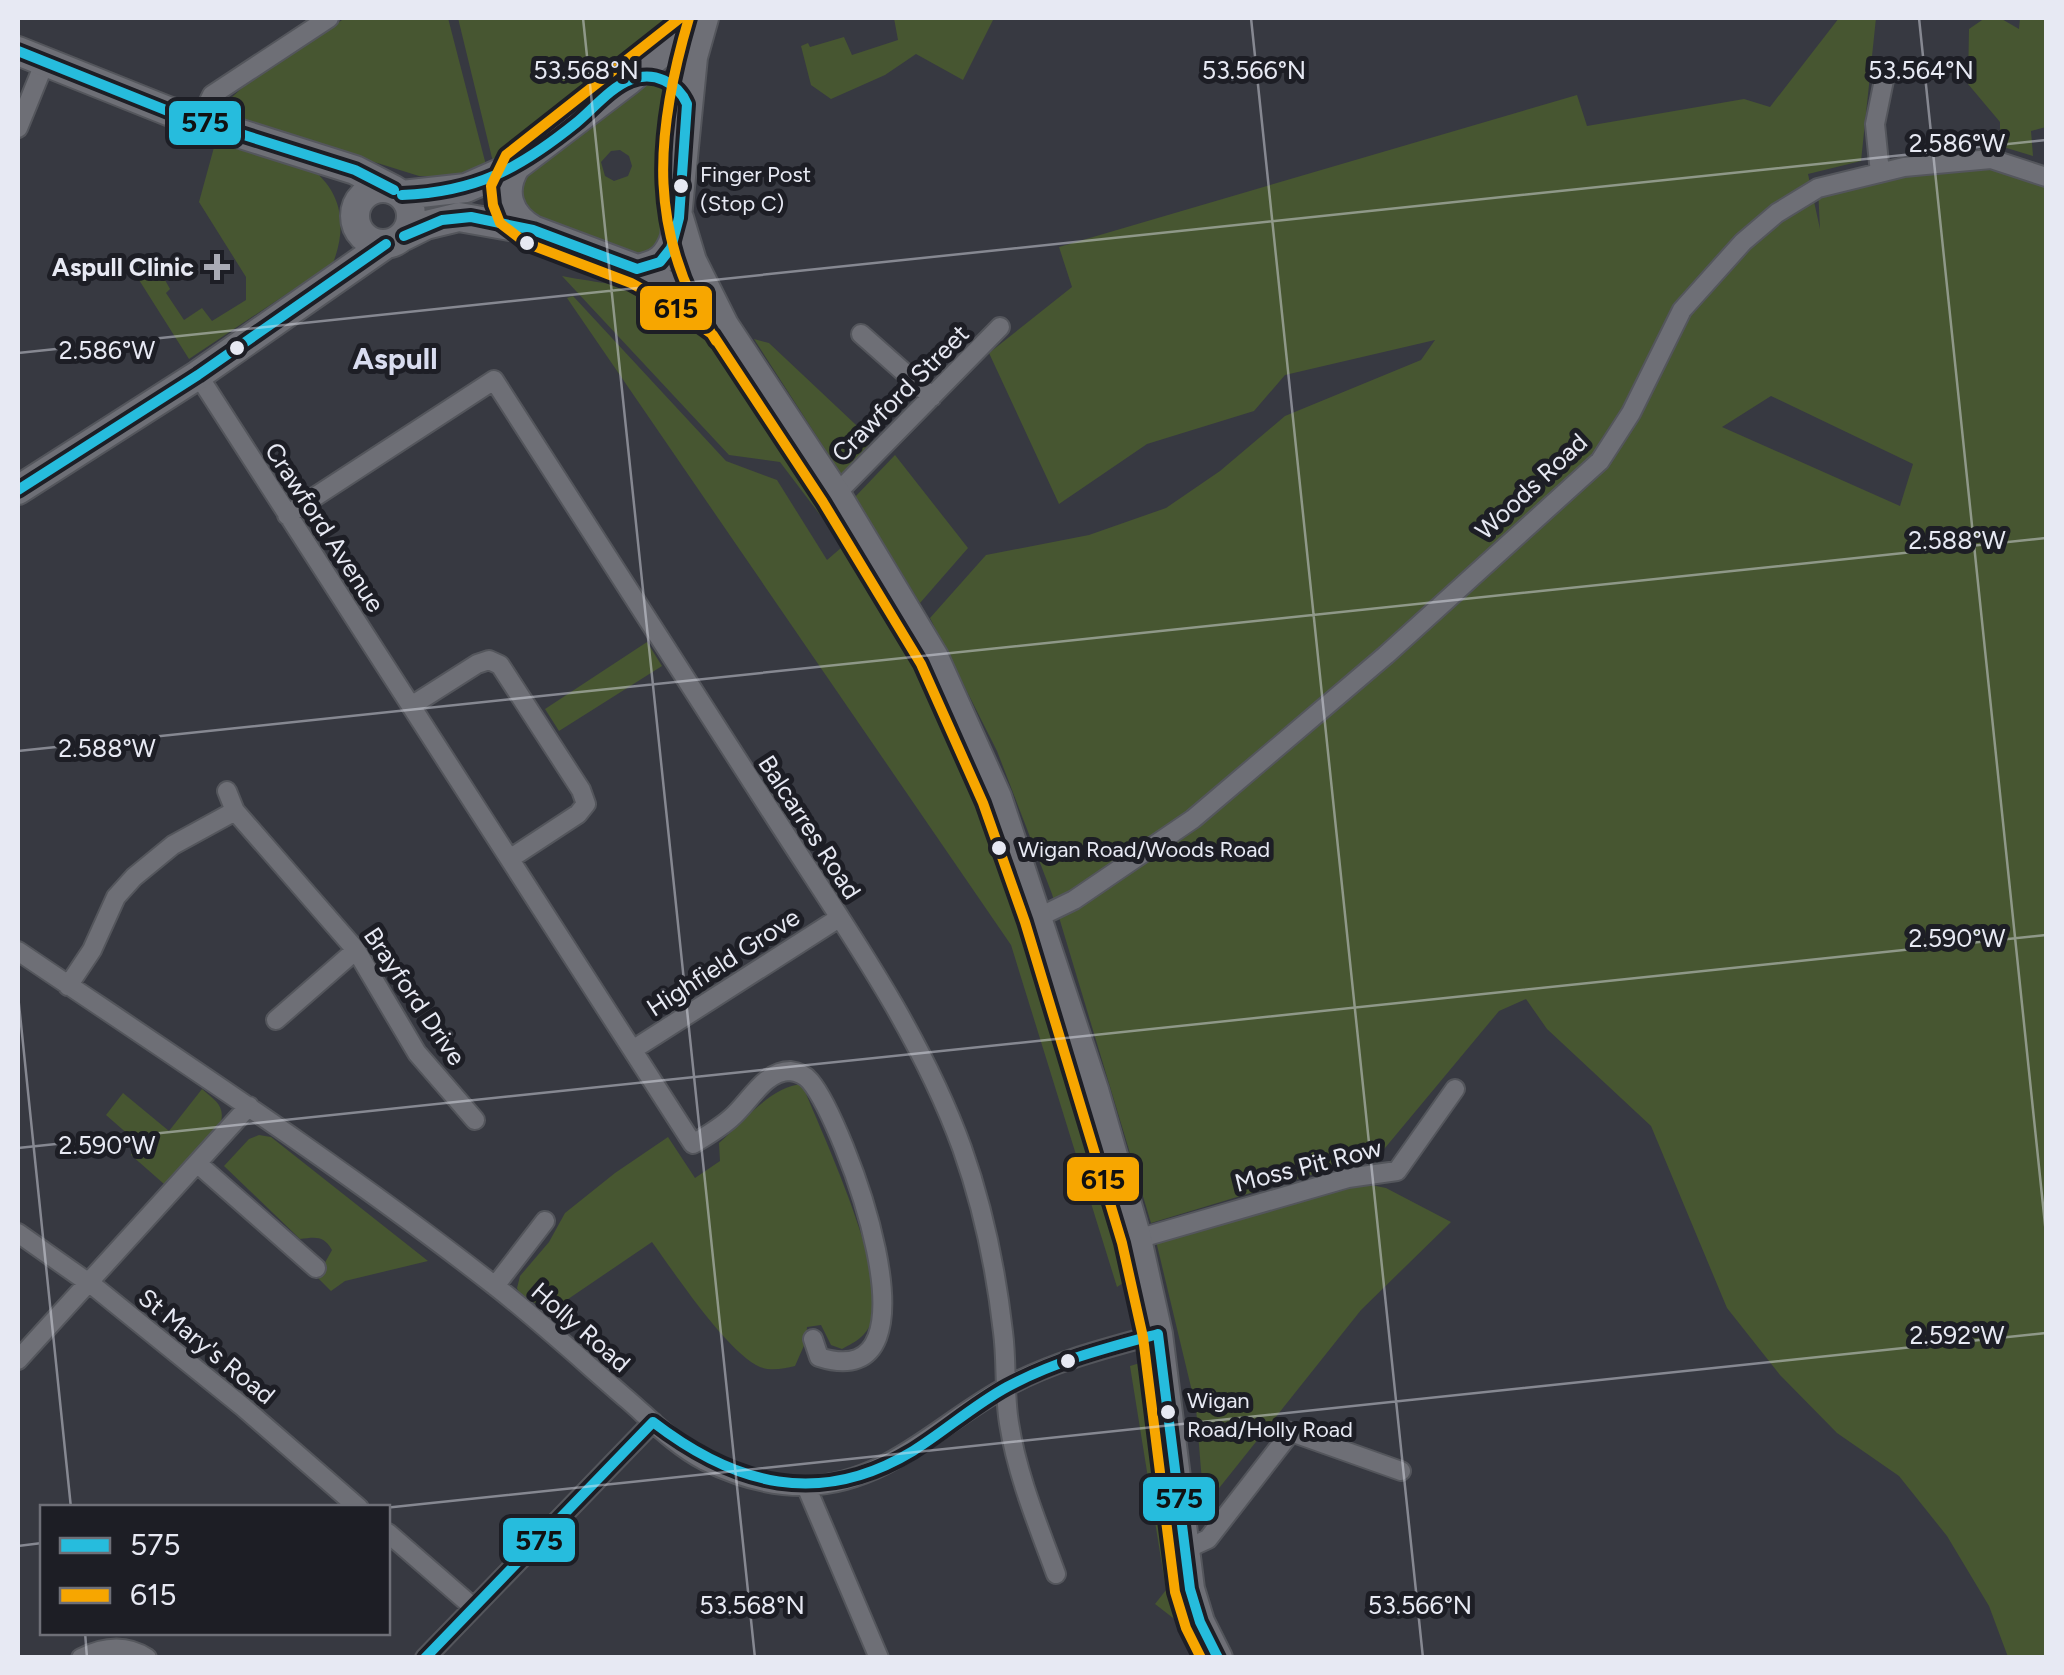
<svg xmlns="http://www.w3.org/2000/svg" width="2064" height="1675" font-family="Figtree,sans-serif">
  <rect width="100%" height="100%" fill="#373941"/>
  <!-- green -->
  <path fill="#475631" fill-rule="evenodd" d="M 345,18 L 448,18 L 487,169 L 454,176 L 419,176 L 233,118 L 231,98 L 244,86 Z
    M 458,18 L 684,18 L 582,100 L 493,162 Z
    M 894,18 L 994,18 L 963,80 L 916,54 L 885,75 L 831,99 L 811,85 L 801,46 L 808,43 L 810,47 L 844,37 L 852,55 L 898,40 Z
    M 1839,18 L 1876,18 L 1861,161 L 1808,174 L 1820,229 L 1818,188 L 1991,159 L 2046,180 L 2046,1657 L 2008,1657 L 1989,1606 L 1947,1536 L 1899,1476 L 1837,1433 L 1780,1375 L 1727,1308 L 1651,1126 L 1547,1029 L 1526,999 L 1499,1011 L 1380,1154 L 1151,1223 L 1052,894 L 997,751 L 930,618 L 986,555 L 1089,535 L 1166,508 L 1220,471 L 1285,416 L 1421,360 L 1435,340 L 1285,375 L 1254,411 L 1147,444 L 1059,504 L 989,353 L 1072,287 L 1059,247 L 1577,95 L 1587,126 L 1744,99 L 1770,107 ZM 1771,396 L 1913,464 L 1900,506 L 1722,427 Z
    M 1985,18 L 2000,18 L 2019,29 L 2020,18 L 2046,18 L 2046,127 L 2031,131 L 2033,156 L 2000,146 L 2000,122 L 1968,84 L 1969,29 Z
    M 646,77 L 672,82 L 681,90 L 660,262 L 533,230 L 509,177 ZM 620,150 L 629,156 L 632,166 L 628,176 L 614,181 L 605,176 L 601,162 L 611,151 Z
    M 216,140 C 237,146 299,159 314,171 C 344,195 346,230 333,263 L 189,359 L 134,272 L 139,264 L 160,271 L 170,289 L 166,293 L 184,320 L 202,308 L 212,321 L 246,300 L 246,277 L 199,202 Z
    M 562,276 C 596,283 637,285 667,300 C 729,331 795,459 833,519 L 827,524 L 780,462 L 729,455 Z
    M 573,296 L 726,461 L 777,480 L 827,560 L 849,541 L 930,682 L 1005,868 L 1137,1274 L 1117,1287 L 1011,945 L 567,298 Z
    M 754,339 L 769,343 L 872,440 L 843,477 Z
    M 895,455 L 968,548 L 920,603 L 855,497 Z
    M 647,642 L 662,666 L 559,731 L 545,709 Z
    M 802,1084 C 821,1131 888,1274 873,1318 C 867,1336 857,1341 842,1349 L 831,1345 L 821,1325 L 807,1327 L 806,1341 L 795,1366 C 782,1369 768,1372 756,1365 C 723,1346 676,1275 652,1242 L 552,1310 L 521,1297 L 517,1288 L 520,1276 L 549,1242 L 565,1213 L 615,1173 L 668,1137 L 695,1178 L 720,1161 L 719,1143 C 742,1123 771,1086 802,1084 Z
    M 202,1089 C 217,1102 227,1107 219,1128 L 164,1184 L 131,1155 L 136,1146 L 128,1141 L 130,1136 L 106,1115 L 123,1093 L 169,1131 Z
    M 259,1135 L 271,1137 L 428,1261 L 345,1281 L 331,1291 L 317,1277 L 332,1250 C 324,1235 315,1237 300,1239 L 224,1166 L 249,1139 Z
    M 1366,1184 L 1386,1188 L 1451,1222 L 1361,1310 L 1204,1507 L 1196,1408 L 1156,1241 Z
    M 1150,1360 L 1186,1628 L 1155,1604 L 1166,1590 L 1130,1366 Z"/>
  <g fill="none" stroke-linecap="round" stroke-linejoin="round">
    <defs>
      <path id="street" d="M 199,122 L 212,95 L 329,18
        M 18,128 L 44,64
        M 1880,173 L 1875,124 L 1884,80
        M 861,334 L 932,397
        M 198,375 L 693,1144 C 706,1136 720,1128 731,1118 C 749,1103 764,1071 790,1071 C 798,1072 805,1075 810,1081 C 844,1121 949,1399 819,1357 L 813,1339
        M 836,494 L 1000,327
        M 287,515 L 494,380 C 586,525 679,669 772,813 C 841,921 918,1027 962,1148 C 983,1207 996,1270 1003,1332 C 1007,1362 1004,1392 1009,1423 C 1017,1475 1038,1525 1056,1574
        M 411,706 L 477,664 L 489,660 L 500,665 L 581,790 L 586,804 L 578,814 L 511,858
        M 227,791 L 235,811 L 356,950 L 417,1053 L 475,1120
        M 1039,917 L 1074,900 L 1193,819 L 1386,655 L 1600,461 L 1631,413 L 1682,310 L 1743,242 L 1777,213 L 1818,188 L 1904,167 L 1991,159 L 2046,177
        M 18,951 C 179,1060 342,1166 495,1286 C 541,1322 584,1362 628,1400 C 652,1421 676,1446 705,1461 C 736,1476 773,1487 807,1486 C 889,1483 940,1422 1008,1386 C 1054,1361 1107,1348 1158,1334
        M 68,986 L 92,950 L 116,897 L 134,877 L 173,845 L 235,811
        M 276,1020 L 356,950
        M 634,1049 L 839,918
        M 198,1164 L 316,1268
        M 18,1233 L 96,1288 L 243,1407 L 359,1508
        M 1137,1239 L 1348,1178 L 1397,1171 L 1455,1089
        M 495,1286 L 545,1221
        M 18,1360 L 249,1106
        M 806,1486 L 879,1658
        M 388,1533 L 473,1607
        M 1184,1550 L 1208,1539 L 1291,1432 L 1401,1471
        M 81,1658 C 103,1647 126,1644 147,1658
        M 425,1658 L 653,1422"/>
      <path id="secondary" d="M 18,51 L 168,111 L 355,170 L 394,190
        M 516,166 C 500,191 508,215 533,230
        M355 216a28 28 0 1 1 56 0a28 28 0 1 1-56 0Z
        M 402,195 L 466,188 L 516,166 L 629,80 L 703,18
        M 679,218 L 692,261 L 724,325 L 836,494 L 934,657 L 997,797 L 1094,1090 L 1137,1239 L 1158,1334 L 1190,1589 L 1200,1622 L 1218,1658
        M 404,236 L 426,225 L 459,217 L 533,230 L 637,269 L 681,293 L 719,321
        M 637,269 C 658,265 668,258 675,237 L 693,57 L 704,18
        M 18,490 L 198,375 L 386,244"/>
    </defs>
    <!-- street casing -->
    <use href="#street" stroke="#54565c" stroke-width="22"/>
    <!-- secondary casing -->
    <use href="#secondary" stroke="#54565c" stroke-width="32"/>
    <!-- street -->
    <use href="#street" stroke="#6e6f76" stroke-width="18"/>
    <!-- secondary -->
    <use href="#secondary" stroke="#6e6f76" stroke-width="28"/>
    <defs>
      <path id="bus-1" d="M 18,51 L 168,111 L 355,170 L 394,190
        M 402,195 C 476,192 519,169 576,123 C 592,110 611,87 630,80 C 654,70 678,83 687,104 L 679,218 L 671,248 L 660,262 L 637,269 L 533,230 L 471,217 L 442,220 L 404,236
        M 18,490 L 198,375 L 386,244
        M 1158,1334 L 1190,1589 L 1200,1622 L 1218,1658
        M 653,1422 C 735,1485 819,1508 913,1451 C 945,1431 974,1405 1007,1387 C 1055,1361 1106,1348 1158,1334
        M 425,1658 L 653,1422"/>
      <path id="bus-2" d="M 680,18 L 506,155 L 491,186 L 493,205 L 500,223 L 526,243 L 631,283 L 673,306 L 713,335 L 823,502 L 921,664 L 983,803 L 1025,922 L 1122,1243 L 1143,1337 L 1175,1592 L 1186,1628 L 1201,1658
        M 689,18 C 654,136 647,235 716,341"/>
    </defs>
    <!-- bus-1 casing -->
    <use href="#bus-1" stroke="#1d1e25" stroke-width="18"/>
    <!-- bus-2 casing -->
    <use href="#bus-2" stroke="#1d1e25" stroke-width="18"/>
    <!-- bus-1 -->
    <use href="#bus-1" stroke="#26bcdd" stroke-width="10"/>
    <!-- bus-2 -->
    <use href="#bus-2" stroke="#f7a600" stroke-width="10"/>
  </g>
  <!-- ticks -->
  <path fill="none" stroke="#e7e9f3" stroke-width="2.5" stroke-opacity="0.45" d="M 583,18 L 755,1658M 1251,18 L 1423,1658M 1919,18 L 2046,1234M 18,353 L 2046,140M 18,751 L 2046,538M 18,995 L 71,1508M 18,1148 L 2046,935M 384,1508 L 2046,1333M 18,1546 L 42,1543M 85,1632 L 87,1658"/>
  <!-- markers -->
  <g fill="#e7e9f3" stroke="#1d1e25" stroke-width="4">
    <circle cx="681" cy="186" r="9"/>
    <circle cx="527" cy="243" r="9"/>
    <circle cx="237" cy="348" r="9"/>
    <circle cx="999" cy="848" r="9"/>
    <circle cx="1068" cy="1361" r="9"/>
    <circle cx="1168" cy="1412" r="9"/>
  </g>
  <path fill="#a9abb5" stroke="#1d1e25" stroke-width="4" d="M212 252h10v10h10v10h-10v10h-10v-10h-10v-10h10z"/>
  <g text-anchor="middle" stroke-width="10" stroke-linejoin="round" paint-order="stroke">
    <!-- bus labels -->
    <g font-size="22" fill="#e7e9f3" stroke="#1d1e25" text-anchor="start">
      <text x="700" y="182">Finger Post<tspan x="700" dy="29">(Stop C)</tspan></text>
      <text x="1018" y="857">Wigan Road/Woods Road</text>
      <text x="1187" y="1408">Wigan<tspan x="1187" dy="29">Road/Holly Road</tspan></text>
    </g>
    <!-- poi labels -->
    <g font-size="25" font-weight="bold" fill="#e7e9f3" stroke="#1d1e25" text-anchor="end">
      <text x="194" y="276">Aspull Clinic</text>
    </g>
    <!-- street labels -->
    <g font-size="25" fill="#e7e9f3" stroke="#1d1e25">
      <text transform="translate(900 393) rotate(-45)" y="9">Crawford Street</text>
      <text transform="translate(1531 486) rotate(-43)" y="9">Woods Road</text>
      <text transform="translate(325 527) rotate(57)" y="9">Crawford Avenue</text>
      <text transform="translate(810 827) rotate(57)" y="9">Balcarres Road</text>
      <text transform="translate(723 962) rotate(-33)" y="9">Highfield Grove</text>
      <text transform="translate(415 996) rotate(56)" y="9">Brayford Drive</text>
      <text transform="translate(1308 1165) rotate(-14)" y="9">Moss Pit Row</text>
      <text transform="translate(581 1327) rotate(41)" y="9">Holly Road</text>
      <text transform="translate(207 1346) rotate(39)" y="9">St Mary's Road</text>
    </g>
    <!-- quarter labels -->
    <g font-size="30" font-weight="bold" fill="#d9ddf0" stroke="#1d1e25">
      <text x="395" y="369">Aspull</text>
    </g>
  </g>
  <g font-size="25" text-anchor="middle" fill="#e7e9f3" stroke="#1d1e25" stroke-width="10" stroke-linejoin="round" paint-order="stroke">
    <text x="586" y="79">53.568°N</text>
    <text x="1254" y="79">53.566°N</text>
    <text x="1921" y="79">53.564°N</text>
    <text x="1957" y="152">2.586°W</text>
    <text x="107" y="359">2.586°W</text>
    <text x="1957" y="549">2.588°W</text>
    <text x="107" y="757">2.588°W</text>
    <text x="1957" y="947">2.590°W</text>
    <text x="107" y="1154">2.590°W</text>
    <text x="1957" y="1344">2.592°W</text>
    <text x="752" y="1614">53.568°N</text>
    <text x="1420" y="1614">53.566°N</text>
  </g>
  <g stroke="#1d1e25" stroke-width="4">
    <rect x="167" y="99" width="76" height="48" rx="10" fill="#26bcdd"/>
    <rect x="638" y="284" width="76" height="48" rx="10" fill="#f7a600"/>
    <rect x="1065" y="1155" width="76" height="48" rx="10" fill="#f7a600"/>
    <rect x="1141" y="1475" width="76" height="48" rx="10" fill="#26bcdd"/>
    <rect x="501" y="1516" width="76" height="48" rx="10" fill="#26bcdd"/>
  </g>
  <g font-size="28" text-anchor="middle" font-weight="bold" fill="#111">
    <text x="205" y="132">575</text>
    <text x="676" y="318">615</text>
    <text x="1103" y="1189">615</text>
    <text x="1179" y="1508">575</text>
    <text x="539" y="1550">575</text>
  </g>
  <!-- border -->
  <rect width="2064" height="1675" fill="none" stroke="#e7e9f3" stroke-width="40"/>
  <!-- legend -->
  <rect x="40" y="1505" width="350" height="130" fill="#1d1e25" stroke="#6e6f77" stroke-width="2.5"/>
  <rect x="60" y="1538" width="50" height="15" fill="#26bcdd" stroke="#6e6f77" stroke-width="2.5"/>
  <text x="130" y="1555" font-size="30" fill="#e7e9f3">575</text>
  <rect x="60" y="1588" width="50" height="15" fill="#f7a600" stroke="#6e6f77" stroke-width="2.5"/>
  <text x="130" y="1605" font-size="30" fill="#e7e9f3">615</text>
</svg>
